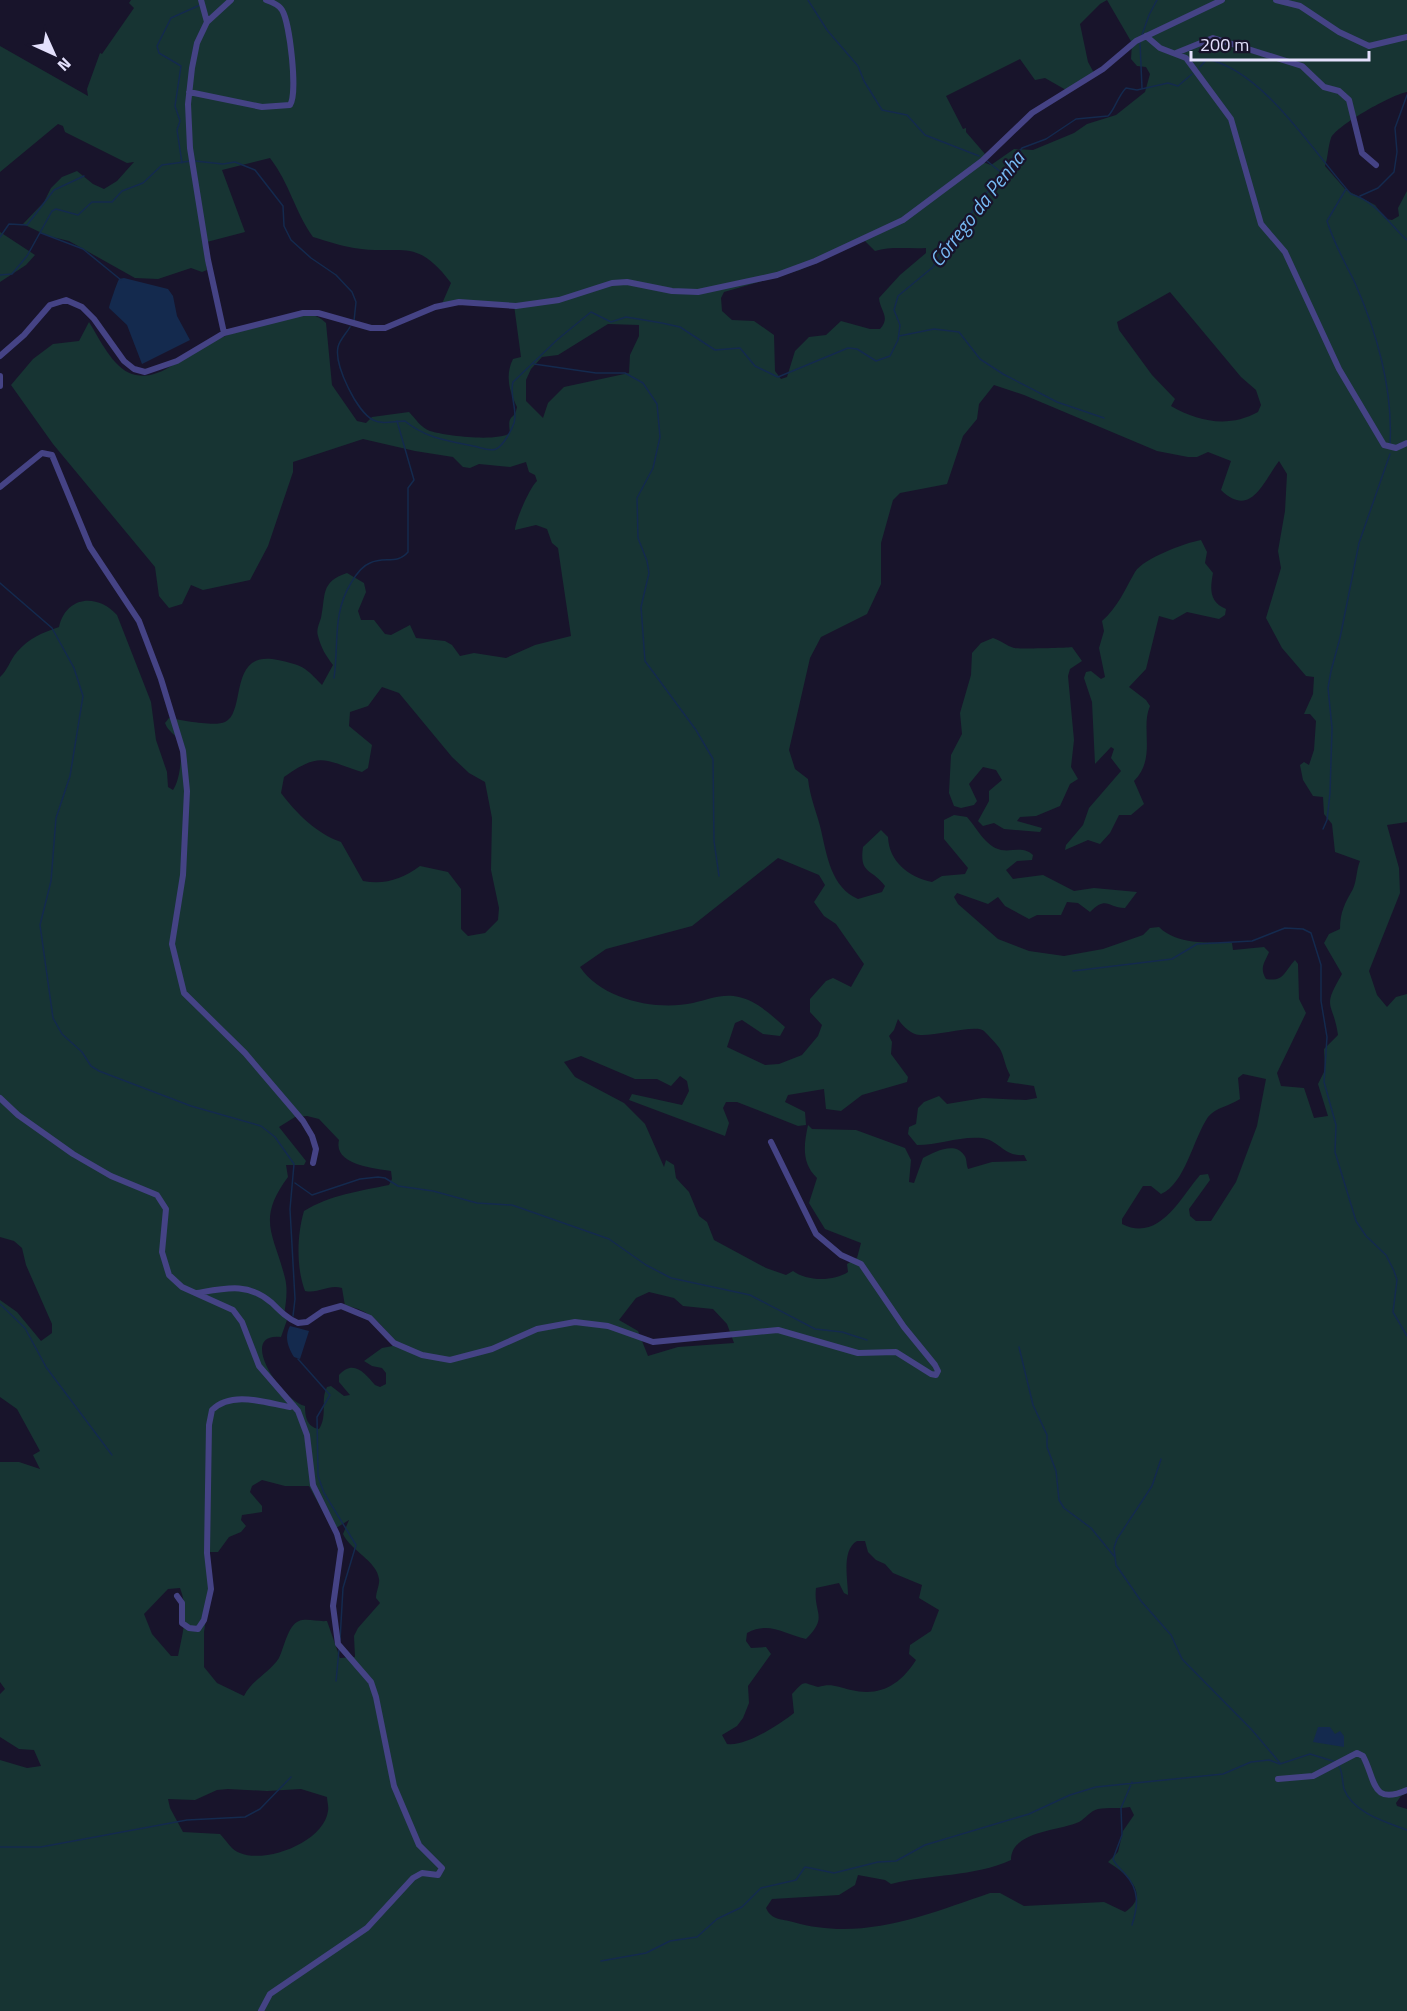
<svg xmlns="http://www.w3.org/2000/svg" width="1407" height="2011" font-family="'Titillium Web',sans-serif">
  <rect width="100%" height="100%" fill="#18142b"/>
  <!-- green -->
  <path fill="#173433" fill-rule="evenodd" d="M 131,0 L 1407,0 L 1407,92 C 1393,94 1337,125 1331,138 C 1328,146 1328,158 1325,166 L 1346,190 L 1375,205 L 1386,219 L 1392,220 L 1399,216 L 1398,208 L 1407,191 L 1407,822 L 1387,825 L 1399,868 L 1400,893 L 1369,971 L 1377,995 L 1387,1007 L 1396,997 L 1407,994 L 1407,1793 L 1401,1796 L 1396,1803 L 1397,1806 L 1407,1809 L 1407,2011 L 0,2011 L 0,1760 L 27,1768 L 41,1766 L 34,1750 L 19,1749 L 0,1737 L 0,1694 L 5,1689 L 0,1682 L 0,1462 L 19,1462 L 40,1469 L 33,1455 L 40,1451 L 17,1409 L 0,1397 L 0,1300 L 17,1312 L 41,1341 L 52,1333 L 52,1324 L 26,1265 L 22,1248 L 14,1241 L 0,1237 L 0,677 C 8,670 10,660 17,652 C 29,638 42,633 59,627 C 66,596 97,593 117,615 L 151,702 L 156,740 L 167,772 L 168,787 L 173,790 C 180,780 183,755 179,742 C 176,734 168,732 165,723 L 169,718 C 181,720 215,727 225,722 C 247,712 227,649 278,660 C 287,662 298,664 305,669 C 311,673 317,680 322,685 L 333,665 C 326,656 321,648 318,636 C 316,630 319,624 321,618 C 326,595 320,582 347,573 L 364,583 L 366,592 L 358,611 L 361,620 L 374,620 L 385,634 L 391,635 L 410,625 L 416,638 L 445,641 L 452,645 L 460,656 L 474,653 L 506,658 L 535,645 L 571,636 L 558,548 L 552,543 L 547,529 L 536,525 L 515,530 C 515,521 530,487 537,481 L 535,475 L 529,472 L 526,462 L 510,467 L 479,464 L 470,468 L 463,467 L 453,457 L 415,451 L 363,439 L 293,462 L 293,472 L 268,546 L 250,580 L 203,590 L 191,585 L 182,604 L 169,608 L 159,596 L 155,567 L 53,444 L 11,385 L 33,359 L 53,344 L 79,341 L 89,322 C 99,338 113,368 132,374 C 157,382 178,360 198,349 C 222,335 279,315 306,314 C 314,314 321,318 326,323 L 332,385 L 357,421 L 366,423 L 372,417 L 409,412 C 415,418 421,428 430,431 C 446,436 497,442 510,433 C 507,412 514,422 517,407 C 509,391 505,375 513,359 L 521,357 L 514,305 L 493,303 L 441,306 L 451,283 C 415,235 401,256 354,248 C 341,246 327,241 313,237 C 294,210 290,184 270,158 L 222,170 L 245,232 L 203,243 L 207,270 L 202,272 L 191,268 L 158,279 L 135,278 L 69,241 L 48,236 L 23,224 L 44,202 L 51,188 L 62,177 L 77,171 L 93,184 L 104,189 L 117,181 L 134,162 L 127,163 L 65,132 L 63,126 L 58,124 L 0,172 L 0,46 L 88,96 L 87,89 L 100,53 L 102,54 L 134,8 L 129,3 ZM 1107,0 L 1132,43 L 1131,59 L 1137,66 L 1146,67 L 1150,74 L 1145,92 L 1116,115 L 1087,124 L 1074,133 L 1033,150 L 1014,149 L 991,165 L 983,162 L 985,154 L 966,132 L 966,128 L 963,129 L 946,96 L 1020,59 L 1035,80 L 1045,78 L 1066,90 L 1094,73 L 1088,62 L 1080,24 L 1100,4 ZM 865,241 L 875,251 C 891,246 908,249 926,248 L 926,253 L 900,275 L 879,298 C 880,311 891,317 880,329 L 870,329 L 841,321 L 826,335 L 809,337 L 795,351 L 787,377 L 781,379 L 775,371 L 774,335 L 754,321 L 732,320 L 722,311 L 721,298 L 724,292 L 800,270 L 843,248 ZM 1170,292 L 1241,377 L 1256,390 L 1261,405 L 1258,412 C 1229,428 1199,422 1171,406 L 1175,399 L 1152,375 L 1119,330 L 1117,322 ZM 608,324 L 639,325 L 639,336 L 630,355 L 629,373 L 564,387 L 548,403 L 543,418 L 526,401 L 526,380 L 531,369 L 542,357 L 558,355 ZM 994,385 L 1024,395 L 1157,451 L 1188,457 L 1197,457 L 1208,452 L 1231,461 L 1221,490 C 1251,519 1263,482 1279,461 L 1287,474 L 1285,511 L 1278,551 L 1281,568 L 1266,618 L 1282,648 L 1306,676 L 1314,677 L 1313,694 L 1304,714 L 1310,714 L 1316,721 L 1314,750 L 1309,765 L 1304,762 L 1300,765 L 1303,780 L 1313,796 L 1323,797 L 1324,814 L 1332,824 L 1335,852 L 1360,861 C 1356,871 1357,880 1353,889 C 1345,903 1340,912 1340,929 L 1329,934 L 1324,943 L 1342,974 C 1321,1010 1333,1000 1338,1035 L 1324,1049 L 1325,1070 L 1318,1084 L 1328,1116 L 1314,1118 L 1304,1088 L 1281,1086 L 1277,1073 L 1306,1013 L 1299,999 L 1298,964 L 1295,960 C 1284,972 1284,982 1266,979 C 1259,968 1265,962 1269,952 L 1264,947 L 1233,950 L 1232,943 C 1207,942 1177,945 1159,927 L 1150,928 L 1143,935 L 1103,949 L 1064,956 L 1029,951 L 998,939 L 958,904 L 954,897 L 957,893 L 988,904 L 998,897 L 1005,906 L 1029,919 L 1037,915 L 1061,915 L 1067,902 L 1078,903 L 1090,912 C 1107,895 1108,908 1125,908 L 1137,892 L 1094,888 L 1074,891 L 1043,875 L 1013,879 L 1006,870 L 1017,861 L 1032,860 L 1033,855 C 1023,846 1013,852 1001,850 C 985,846 977,828 967,817 L 954,815 L 944,820 L 944,839 L 968,868 L 965,874 L 942,876 L 932,882 C 909,877 889,862 888,837 L 881,830 L 863,847 C 859,875 872,868 885,886 L 882,892 L 858,899 C 831,887 827,856 821,830 C 817,813 810,798 808,779 L 795,769 L 789,750 L 810,658 L 821,637 L 867,614 L 881,584 L 881,543 L 893,500 L 900,493 L 947,484 L 963,436 L 977,419 L 979,404 ZM 382,687 L 399,693 L 452,757 L 469,773 L 485,782 L 492,818 L 491,870 L 499,908 L 498,920 L 485,933 L 468,936 L 461,929 L 461,889 L 448,872 L 420,866 C 402,879 385,885 363,881 L 341,842 C 317,834 296,813 281,793 L 284,777 C 320,752 322,759 362,772 L 368,768 L 372,745 L 349,726 L 350,712 L 368,706 ZM 778,858 L 819,875 L 825,885 L 814,902 L 824,916 L 836,924 L 864,964 L 851,987 L 833,978 L 826,981 L 810,999 L 810,1012 L 822,1025 L 818,1036 L 802,1055 L 779,1064 L 765,1065 L 727,1047 L 735,1023 L 742,1020 L 763,1034 L 780,1036 L 785,1027 C 771,1015 757,1001 739,997 C 723,993 709,999 693,1003 C 657,1011 602,1000 580,967 L 606,949 L 692,926 ZM 898,1019 C 901,1024 909,1032 915,1034 C 928,1039 976,1023 984,1031 C 988,1035 997,1044 1000,1049 C 1004,1056 1005,1066 1010,1075 L 1007,1082 L 1034,1086 L 1037,1098 L 1026,1100 L 983,1098 L 947,1104 L 939,1096 L 924,1102 L 918,1108 L 916,1124 L 909,1127 L 908,1134 L 917,1145 C 939,1145 959,1136 982,1138 C 999,1140 1004,1157 1024,1155 L 1027,1161 L 992,1162 L 968,1169 C 966,1164 967,1158 964,1155 C 955,1141 934,1152 923,1158 L 914,1183 L 909,1182 L 911,1160 L 905,1148 L 856,1130 L 812,1129 L 808,1125 C 804,1144 801,1163 817,1178 L 809,1203 L 825,1229 L 861,1243 L 857,1258 L 847,1264 L 848,1272 C 833,1282 806,1281 793,1271 L 786,1275 L 766,1268 L 714,1240 L 707,1222 L 699,1216 L 689,1192 L 676,1178 L 674,1165 L 666,1160 L 664,1167 L 645,1124 L 624,1103 L 575,1077 L 564,1062 L 581,1056 L 635,1079 L 657,1079 L 671,1086 L 680,1076 L 687,1081 L 689,1091 L 682,1105 L 632,1094 L 629,1100 L 725,1136 L 729,1123 L 723,1108 L 726,1102 L 737,1102 L 798,1126 L 806,1125 L 805,1112 L 785,1102 L 788,1095 L 824,1089 L 826,1109 L 841,1111 L 862,1095 L 907,1082 L 908,1077 L 891,1054 L 892,1042 L 889,1036 L 894,1030 ZM 1243,1074 L 1266,1079 L 1257,1126 L 1236,1182 L 1211,1221 L 1196,1221 L 1190,1216 L 1189,1209 L 1210,1180 L 1208,1174 L 1200,1175 C 1181,1197 1159,1243 1122,1224 L 1122,1219 L 1143,1186 L 1151,1186 L 1161,1194 C 1185,1184 1193,1139 1208,1117 C 1216,1107 1230,1106 1240,1099 L 1238,1078 ZM 307,1116 L 319,1119 L 339,1140 C 333,1165 375,1168 391,1171 L 392,1179 L 389,1185 C 360,1191 330,1195 304,1211 C 297,1235 296,1267 305,1291 C 319,1294 328,1284 342,1288 L 345,1306 C 371,1309 382,1326 398,1345 L 382,1348 L 364,1361 L 372,1366 L 382,1368 L 386,1373 L 386,1384 L 380,1387 L 375,1385 C 366,1375 354,1358 339,1375 L 339,1382 L 350,1395 L 344,1396 L 331,1386 L 327,1387 C 320,1400 328,1415 319,1429 C 307,1427 305,1417 305,1406 C 282,1401 236,1332 281,1337 L 287,1320 L 284,1315 C 286,1303 288,1290 285,1278 C 274,1234 256,1220 288,1177 L 286,1165 L 304,1165 L 306,1161 L 279,1127 L 295,1117 ZM 649,1292 L 674,1298 L 683,1306 L 713,1309 L 727,1324 L 734,1343 L 678,1347 L 648,1356 L 638,1331 L 619,1320 L 636,1298 ZM 262,1480 L 285,1486 L 309,1486 L 333,1530 L 349,1520 L 343,1534 C 350,1550 377,1561 379,1579 C 380,1584 376,1592 376,1598 L 380,1603 L 358,1628 L 354,1636 L 355,1657 L 340,1658 L 327,1621 C 318,1622 307,1618 299,1621 C 288,1625 284,1648 279,1658 C 269,1673 252,1680 244,1696 L 217,1683 L 204,1667 L 204,1632 L 211,1586 L 207,1552 L 218,1552 L 229,1537 L 241,1532 L 246,1526 L 241,1520 L 242,1515 L 262,1512 L 262,1506 L 250,1492 L 252,1486 ZM 857,1541 L 865,1541 L 868,1552 L 876,1560 L 885,1564 L 893,1573 L 922,1585 L 919,1598 L 939,1610 L 931,1631 L 910,1645 L 909,1654 L 916,1660 C 900,1685 880,1697 851,1690 C 837,1687 832,1683 818,1687 C 802,1683 806,1679 792,1694 L 794,1713 C 780,1724 746,1747 727,1744 L 722,1735 L 737,1726 L 743,1718 L 749,1703 L 748,1686 L 771,1654 L 766,1647 L 751,1648 L 746,1641 L 747,1633 C 769,1621 784,1634 806,1639 C 829,1616 813,1614 816,1588 L 839,1583 L 844,1593 L 848,1595 C 848,1580 841,1550 857,1541 ZM 180,1588 C 189,1611 183,1632 178,1656 L 171,1656 L 152,1634 L 144,1614 L 168,1589 ZM 228,1789 L 267,1791 L 301,1789 L 327,1797 C 327,1801 329,1807 328,1811 C 324,1842 266,1864 240,1853 C 232,1851 226,1840 220,1834 L 183,1832 L 170,1808 L 168,1799 L 195,1800 L 217,1790 ZM 1130,1807 L 1134,1815 L 1123,1831 L 1118,1852 L 1108,1862 C 1124,1872 1153,1894 1125,1912 L 1104,1902 L 1024,1906 L 1000,1893 L 990,1893 C 926,1915 862,1942 793,1922 C 782,1919 771,1920 766,1908 L 772,1899 L 839,1895 L 855,1885 L 858,1875 L 885,1880 L 891,1884 C 930,1874 974,1877 1011,1860 C 1011,1831 1059,1831 1079,1822 C 1086,1818 1090,1811 1098,1809 C 1108,1807 1120,1809 1130,1807 Z
    M 0,232 L 35,255 L 26,265 L 0,282 Z
    M 1201,540 L 1207,552 L 1205,563 L 1213,573 C 1210,589 1209,602 1226,609 L 1225,615 L 1219,619 L 1187,612 L 1173,620 L 1159,616 L 1146,669 L 1129,687 L 1146,700 L 1150,706 C 1140,728 1157,758 1134,781 L 1144,804 L 1131,815 L 1119,815 L 1110,833 L 1100,844 L 1088,840 L 1065,850 L 1066,845 L 1083,825 L 1089,808 L 1121,771 L 1111,758 L 1114,749 L 1111,747 L 1095,764 L 1092,702 L 1084,678 L 1086,672 L 1091,671 L 1101,679 L 1105,677 L 1099,648 L 1104,631 L 1102,621 C 1118,607 1124,591 1135,572 C 1144,558 1185,543 1201,540 Z
    M 993,638 C 1000,640 1007,646 1014,648 C 1018,649 1068,648 1072,647 L 1082,661 L 1070,669 L 1068,676 L 1074,740 L 1071,767 L 1078,779 L 1070,784 L 1060,806 L 1036,816 L 1020,817 L 1017,821 L 1042,828 L 1040,832 L 1004,829 L 994,823 L 983,826 L 978,821 L 989,801 L 989,791 L 1002,780 L 996,770 L 983,767 L 969,784 L 977,801 L 974,805 L 961,808 L 954,806 L 949,793 L 951,755 L 962,734 L 960,713 L 971,675 L 972,653 L 981,643 Z"/>
  <!-- water -->
  <path fill="#142a4e" d="M 124,278 L 168,289 L 173,296 L 177,316 L 190,340 L 142,364 L 127,325 L 109,308 C 110,303 117,283 119,279 Z
    M 290,1326 L 309,1331 L 300,1359 L 294,1357 C 288,1347 284,1337 290,1326 Z
    M 1318,1727 L 1330,1727 L 1335,1734 L 1340,1731 L 1344,1736 L 1344,1747 L 1313,1742 Z"/>
  <g fill="none" stroke-linecap="round" stroke-linejoin="round">
    <!-- stream -->
    <path stroke="#142a4e" stroke-width="1.5" d="M 808,0 L 827,30 L 858,66 L 864,81 L 882,110 L 907,115 L 925,135 L 979,156
      M 1142,35 L 1149,15 L 1157,0
      M 1140,43 L 1142,88
      M 1200,67 L 1207,59 C 1264,71 1313,152 1351,194 C 1377,202 1388,223 1407,240
      M 195,161 L 223,164 L 235,162 L 255,170 L 283,206 L 284,226 L 291,240 L 311,258 L 336,275 L 352,292 L 356,302 L 354,321
      M 987,161 L 1002,173
      M 182,163 L 177,130 L 180,121 L 175,106 L 181,66 L 159,53 L 157,46 L 171,18 L 200,5
      M 1346,189 L 1327,221 C 1334,244 1345,262 1355,283 C 1377,333 1393,390 1390,444
      M 1360,196 L 1378,188 L 1394,172 L 1397,152 L 1395,128 L 1407,95
      M 41,233 L 83,249 L 121,280
      M 0,237 L 9,224 L 27,225 L 54,190 L 84,176
      M 0,275 L 12,274 L 27,256 L 52,211 L 56,209 L 78,215 L 92,202 L 112,202 L 122,191 L 143,183 L 162,165 L 191,161
      M 350,327 C 346,334 340,339 338,347 C 334,365 357,412 373,420 C 383,425 394,421 405,421 C 425,438 449,441 473,446 C 480,447 489,452 496,449 C 504,445 511,431 514,423 C 518,409 509,396 513,382 L 558,339 L 591,312 L 611,322 L 626,317 L 662,323 L 680,327 L 715,350 L 740,348 L 755,366 L 778,377 L 848,348 L 857,349 L 876,361 L 890,356 L 898,340 L 900,325 L 894,310 L 898,296 L 933,267 L 947,244 L 1022,148 L 1046,139 L 1076,119 L 1108,116 C 1114,111 1118,96 1126,88 L 1137,90 L 1168,83 L 1178,86 L 1192,74
      M 899,336 L 934,329 L 959,332 L 980,359 L 1003,374 L 1057,402 L 1104,418
      M 534,364 L 596,373 L 625,373 L 643,383 L 657,404 L 660,437 L 653,468 L 637,498 L 638,538 L 647,561 L 649,573 L 641,607 L 645,661 L 696,730 L 713,759 L 714,841 L 719,876
      M 0,583 L 52,628 L 74,668 L 83,696 L 70,776 L 56,818 L 51,881 L 40,925 L 53,1018 L 62,1034 L 82,1052 L 91,1066 L 99,1071 L 191,1106 L 261,1126 L 275,1137 L 294,1164 L 290,1209 L 295,1299 L 293,1316
      M 334,678 C 339,644 332,614 351,583 C 355,576 362,566 370,563 C 384,556 397,565 408,552 L 408,488 L 414,480 L 397,421
      M 1323,829 L 1327,820 L 1330,793 L 1332,728 L 1328,688 L 1331,671 L 1340,638 L 1359,543 L 1390,454
      M 1073,971 L 1172,959 L 1197,944 L 1252,941 L 1285,928 L 1303,929 L 1311,933 L 1321,965 L 1321,1001 L 1327,1037 L 1324,1082 L 1336,1125 L 1335,1152 L 1356,1221 L 1366,1236 L 1386,1255 L 1394,1271 L 1397,1280 L 1393,1312 L 1407,1336
      M 295,1183 L 312,1195 L 360,1179 L 378,1177 L 385,1178 L 398,1186 L 433,1191 L 477,1203 L 512,1205 L 609,1239 L 646,1265 L 671,1278 L 750,1295 L 815,1329 L 842,1332 L 867,1340
      M 0,1304 L 25,1328 L 46,1367 L 112,1455
      M 1019,1347 L 1033,1405 L 1047,1435 L 1047,1447 L 1056,1471 L 1059,1500 L 1064,1508 L 1091,1528 L 1114,1556
      M 298,1359 L 330,1395 L 317,1417 L 318,1476 L 324,1493 L 356,1545 L 343,1588 L 340,1640
      M 1161,1459 L 1152,1486 L 1117,1539 L 1114,1548 L 1116,1565 L 1141,1601 L 1171,1635 L 1182,1659 L 1252,1730 L 1280,1763
      M 336,1681 L 339,1650
      M 1339,1766 C 1343,1773 1342,1781 1344,1789 C 1353,1813 1386,1822 1407,1830
      M 0,1847 L 41,1847 L 187,1820 L 245,1817 L 260,1809 L 291,1777
      M 1132,1925 C 1138,1906 1140,1890 1125,1874 C 1121,1869 1116,1866 1113,1859 L 1122,1835 L 1121,1808 L 1132,1782
      M 601,1961 L 646,1953 L 670,1941 L 697,1937 L 717,1919 L 742,1907 L 761,1888 L 796,1880 L 805,1867 L 834,1873 L 878,1862 L 896,1861 L 925,1845 L 1029,1814 L 1070,1795 L 1096,1787 L 1223,1774 L 1251,1762 L 1269,1760 L 1280,1764 L 1310,1754 L 1336,1762"/>
    <!-- minor -->
    <path stroke="#454385" stroke-width="6" d="M 201,0 L 207,22 L 197,43 L 192,68 L 188,104 L 190,148 L 208,260 L 224,333
      M 1276,0 L 1300,6 L 1339,32 L 1369,46 L 1407,37
      M 207,22 L 231,0
      M 1146,36 L 1160,48 L 1186,58 L 1231,119 L 1261,224 L 1285,252 L 1339,369 L 1384,445 L 1396,448 L 1407,443
      M 1176,53 L 1213,38 L 1302,66 L 1324,87 L 1339,91 L 1349,100 L 1362,153 L 1376,165
      M 189,92 L 262,107 L 290,105 C 298,94 290,23 282,10 C 279,5 272,2 266,0
      M 0,356 L 24,335 L 50,305 L 66,300 L 82,307 L 94,319 L 124,361 L 134,369 L 145,372 L 177,361 L 224,333 L 303,313 L 318,313 L 371,328 L 385,328 L 435,307 L 459,302 L 516,306 L 559,300 L 612,283 L 627,282 L 672,291 L 698,292 L 777,275 L 815,261 L 903,220 L 982,161 L 1032,113 L 1103,69 L 1136,41 L 1222,0
      M 0,376 L 0,386
      M 0,487 L 42,453 L 52,455 L 90,547 L 139,621 L 161,679 L 183,751 L 187,791 L 183,875 L 172,944 L 184,993 L 245,1053 L 303,1121 L 312,1136 L 316,1149 L 313,1163
      M 0,1098 L 18,1115 L 73,1154 L 111,1176 L 157,1195 L 166,1209 L 162,1252 L 169,1275 L 182,1287 L 233,1310 L 242,1322 L 259,1366 L 298,1411 L 307,1435 L 313,1485 L 337,1534 L 341,1549 L 333,1606 L 338,1644 L 371,1682 L 376,1697 L 394,1786 L 419,1845 L 442,1868 L 438,1875 L 422,1873 L 413,1878 L 367,1928 L 270,1994 L 261,2011
      M 197,1293 C 226,1288 248,1282 272,1303 C 280,1311 288,1319 298,1323 L 307,1322 L 323,1311 L 341,1306 L 370,1318 L 394,1343 L 422,1355 L 450,1360 L 492,1349 L 537,1329 L 575,1322 L 608,1326 L 653,1342 L 778,1330 L 858,1353 L 896,1352 L 931,1374 L 936,1375 L 938,1371 L 935,1365 L 904,1327 L 861,1264 L 841,1255 L 816,1234 L 771,1142
      M 177,1596 L 182,1603 L 182,1623 L 189,1628 L 198,1629 L 204,1620 L 211,1589 L 207,1553 L 209,1425 L 212,1410 C 232,1390 266,1403 290,1407 L 293,1405
      M 1278,1779 L 1313,1776 L 1357,1753 L 1363,1756 C 1376,1780 1371,1806 1407,1790"/>
  </g>
  <g text-anchor="middle" stroke-width="4.5" stroke-linejoin="round" paint-order="stroke">
    <!-- water labels -->
    <g font-size="20" font-style="italic" fill="#77baf3" stroke="#18142b">
      <text transform="translate(977 209) rotate(-52)" y="7">Córrego da Penha</text>
    </g>
  </g>
  <!-- north arrow -->
  <g transform="translate(54 54) rotate(135)" stroke="#18142b" stroke-width="4.5" paint-order="stroke">
  <path d="M0-4.5L10 22L0 15L-10 22Z" fill="#e3e0fc"/>
  <text y="-9" font-size="16" font-weight="bold" text-anchor="middle" fill="#e3e0fc">N</text>
  </g>
  <!-- scale -->
  <path d="M1191 51v9h178v-9" fill="none" stroke="#e3e0fc" stroke-width="3"/>
  <text x="1200" y="51" font-size="18" fill="#e3e0fc" stroke="#18142b" stroke-width="4.5" paint-order="stroke">200 m</text>
</svg>
